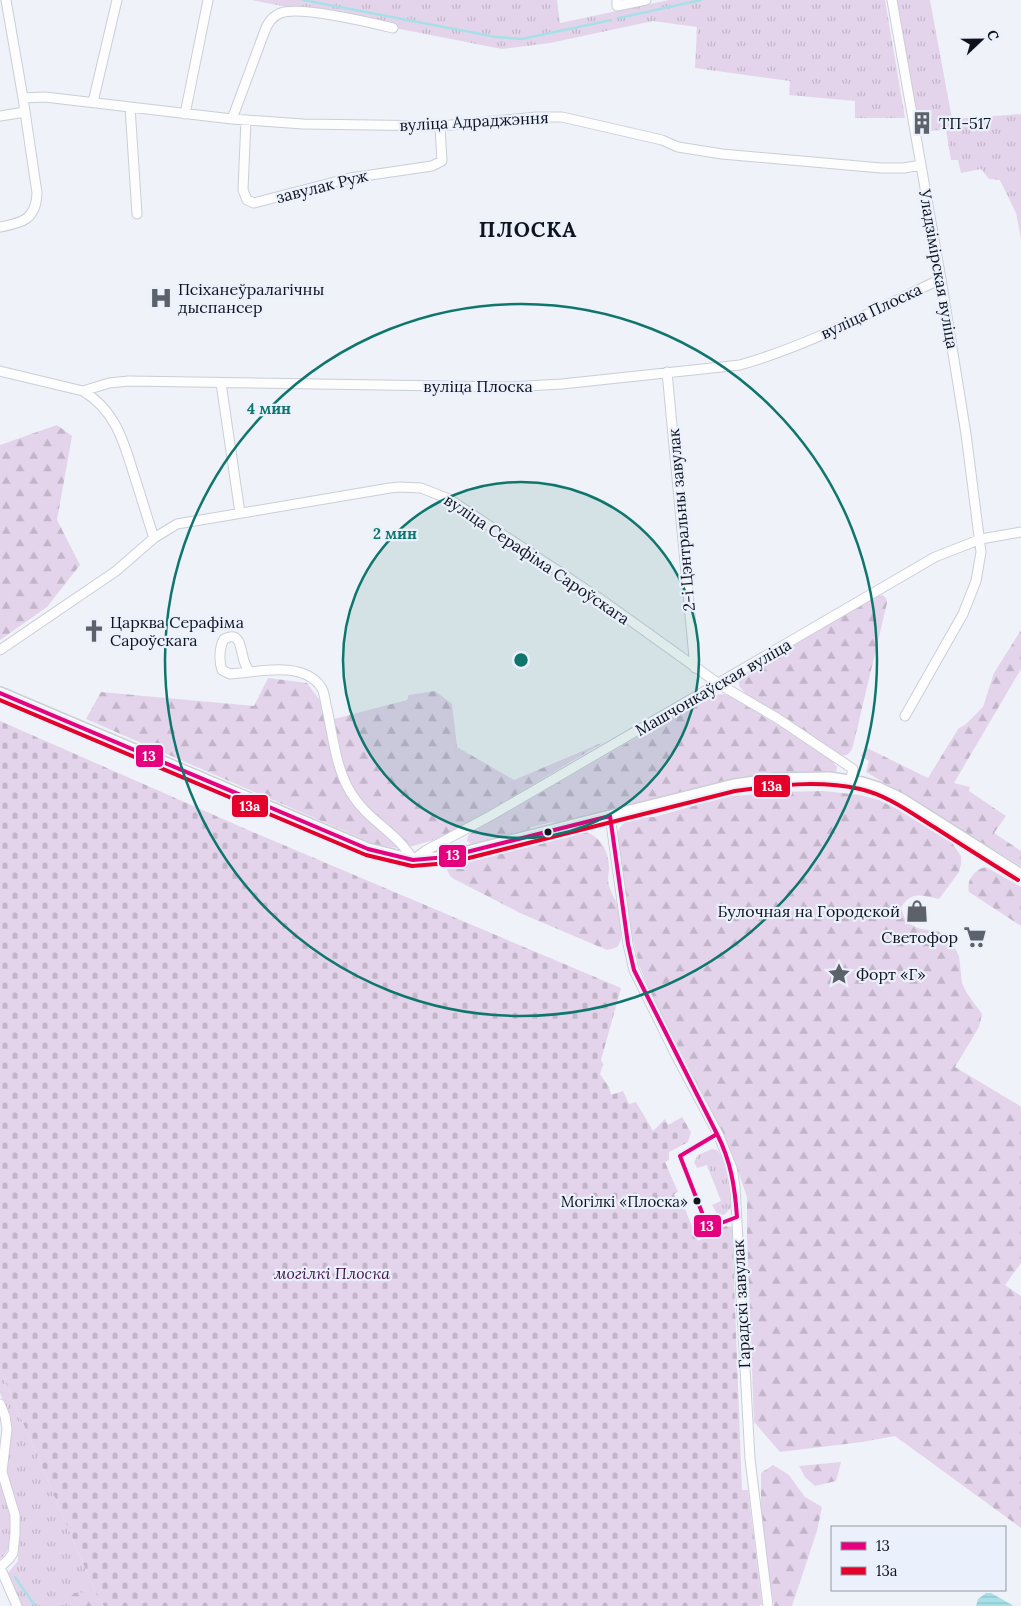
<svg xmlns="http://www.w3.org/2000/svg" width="1021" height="1606" font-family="Lora,serif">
  <defs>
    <pattern id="grass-tufts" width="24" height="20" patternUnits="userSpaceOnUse" patternTransform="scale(1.25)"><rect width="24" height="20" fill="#e4d4eb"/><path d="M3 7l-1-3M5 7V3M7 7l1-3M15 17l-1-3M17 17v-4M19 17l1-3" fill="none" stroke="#c2b5c9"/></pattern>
    <pattern id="forest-firs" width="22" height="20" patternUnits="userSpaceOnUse" patternTransform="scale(1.25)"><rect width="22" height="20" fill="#e4d4eb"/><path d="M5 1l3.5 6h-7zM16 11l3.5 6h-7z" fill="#c2b5c9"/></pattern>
    <pattern id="cemetery-stones" width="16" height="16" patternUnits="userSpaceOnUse" patternTransform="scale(1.25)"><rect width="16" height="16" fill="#e4d4eb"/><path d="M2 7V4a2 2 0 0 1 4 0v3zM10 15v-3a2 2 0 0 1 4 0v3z" fill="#c2b5c9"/></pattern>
    <pattern id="water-rules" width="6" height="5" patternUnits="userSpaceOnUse" patternTransform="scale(1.25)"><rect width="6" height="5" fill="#a8e0e8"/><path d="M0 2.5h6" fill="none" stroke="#8fbfc6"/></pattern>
  </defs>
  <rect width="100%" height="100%" fill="#eff2f8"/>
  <!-- grass -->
  <path fill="url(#grass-tufts)" d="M 252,0 L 557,0 L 560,23 L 669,0 L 885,0 L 905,118 L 855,118 L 855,101 L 789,95 L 790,81 L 695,68 L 697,27 L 653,21 L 550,43 L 502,49 Z
    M 895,0 L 930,0 L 952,119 L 1021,114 L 1021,239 L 1016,213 L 1000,180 L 989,179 L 981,169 L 961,173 L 958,160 L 951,160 L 946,130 L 918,131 Z
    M 712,1149 L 717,1150 C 730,1163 732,1191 731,1208 L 724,1215 L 717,1214 L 712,1205 L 721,1201 L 707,1165 L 697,1168 L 694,1162 L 698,1155 Z
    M 0,1369 L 98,1598 L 104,1606 L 21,1606 L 7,1574 L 18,1561 L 18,1546 L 5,1469 L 10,1440 L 10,1417 L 0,1393 Z
    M 0,1477 C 6,1500 23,1542 0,1559 Z"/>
  <!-- forest -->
  <path fill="url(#forest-firs)" d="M 57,425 L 72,436 L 57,520 L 80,565 L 47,607 L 0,640 L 0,445 Z
    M 883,595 L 886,598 L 887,603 L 853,746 C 850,755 846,757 837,754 L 746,694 L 739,686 L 739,677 L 743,674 L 878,596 Z
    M 1021,630 L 1021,669 L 954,783 L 970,787 L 969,791 L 1006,816 L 994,833 L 1021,851 L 1021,866 L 866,772 L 869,761 L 861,756 L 865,747 L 928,778 L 958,729 L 966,724 L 983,707 L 994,673 Z
    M 268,678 L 307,683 L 334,719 L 407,700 L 409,695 L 435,691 L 452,704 L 457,747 L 514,780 L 604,742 L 460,828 L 437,839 L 413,846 L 398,848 L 376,845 L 363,839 L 86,719 L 101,692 L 254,706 Z
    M 724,694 L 729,696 L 781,727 L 833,762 L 837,767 L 836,772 L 833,774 L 783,774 L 568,823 L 553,822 L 532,827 L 518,835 L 473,845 L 467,841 L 468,836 L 471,833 L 707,697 L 712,695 Z
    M 823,791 L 860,795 L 879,800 L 897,809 L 952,843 L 961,856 L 961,864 L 959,872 L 939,899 C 922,896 911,890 901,908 L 906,922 L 920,929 L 938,931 L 954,946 L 959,956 L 962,983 L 966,992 L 982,1014 L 979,1027 L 955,1067 L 1020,1106 L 1021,1111 L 1021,1263 L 1005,1285 L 1021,1296 L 1021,1528 L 895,1436 L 862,1442 L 780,1452 L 754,1422 L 747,1236 L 747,1197 L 733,1157 L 714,1116 L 652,996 L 639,965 L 631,931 L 617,834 C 622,818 639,817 654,817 L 725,797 L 777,792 Z
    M 584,831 C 600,836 609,851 609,867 C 609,874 607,879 609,886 C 611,893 615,898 617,904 C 621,916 625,935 618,946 L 615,948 L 607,950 L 520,913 L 454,879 L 450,876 L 447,870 L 449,864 L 453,862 L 577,832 Z
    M 986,867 L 1021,887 L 1021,926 L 969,892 C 966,881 974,869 986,867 Z
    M 841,1462 L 836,1481 L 815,1486 L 805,1477 L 799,1466 Z
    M 773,1465 L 789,1475 L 805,1497 L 822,1507 L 817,1531 L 792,1606 L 774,1606 L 761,1529 L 761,1473 Z
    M 90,1592 L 98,1598 L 103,1606 L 70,1606 L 69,1599 L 74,1593 Z"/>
  <!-- cemetery -->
  <path fill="url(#cemetery-stones)" d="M 0,721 L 248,830 L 621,988 L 601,1060 L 603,1064 L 600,1074 L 609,1087 L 611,1095 L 623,1091 L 629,1104 L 636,1102 L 653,1131 L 665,1119 L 668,1125 L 682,1117 L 691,1132 L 688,1142 L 669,1152 L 669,1160 L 665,1162 L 678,1192 L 674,1194 L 676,1201 L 681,1199 L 698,1241 L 726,1226 L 732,1227 L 742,1490 L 748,1490 L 762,1604 L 759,1606 L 104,1606 L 98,1598 L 0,1369 Z"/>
  <!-- water -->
  <path fill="url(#water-rules)" d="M 986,1593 L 991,1593 L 1014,1606 L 976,1606 L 978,1599 Z"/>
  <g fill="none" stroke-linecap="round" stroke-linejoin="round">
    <!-- stream -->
    <path stroke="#a8e0e8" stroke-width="2.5" d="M 303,0 L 496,37 L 522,39 L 611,20
      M 619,18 L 701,0
      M 15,1577 L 35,1606"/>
    <defs>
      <path id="minor" d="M 617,0 L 617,6 L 646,0
        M 892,0 L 941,279 L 966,434 L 981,552 L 976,581 L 963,614 L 905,716
        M 23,98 L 45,97 L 232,119 L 303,124 L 440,126 L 537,117 L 562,117 L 662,140 L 678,147 L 722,154 L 881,168 L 904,168 L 921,165
        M 93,102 L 117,0
        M 130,107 L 137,214
        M 185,114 L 208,0
        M 0,116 L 25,112
        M 232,119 L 264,33 C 267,24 272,16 281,13 C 299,6 372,23 393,28
        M 246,120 L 243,190 L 247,200 L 254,203 L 350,178 L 432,166 L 442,161 L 440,126
        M 0,227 C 23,223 36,219 37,193 L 23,98 L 6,0
        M 0,371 L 83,391 L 109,383 L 129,381 L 508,387 L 562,384 L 740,365 C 810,345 875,310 941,279
        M 667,372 L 695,668
        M 221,383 L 240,513
        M 83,391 C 115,410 124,442 134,475 C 141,496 147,517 154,538
        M 0,650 L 116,571 L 154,538 L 177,524 L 390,488 L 400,487 L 421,488 L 449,499 L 599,598 L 719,684 L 777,718 L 853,769 L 850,781
        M 250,672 L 230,674 L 222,670 C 219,662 219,648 224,639 C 240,631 240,646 243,657 C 244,663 247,668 250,672 C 272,669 306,665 321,687 C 325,692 325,703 327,709 C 333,737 336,769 351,793 C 367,820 398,833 413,860 L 425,851 L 492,815 L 935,557 L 981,539 L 1021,532
        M 610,816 L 628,944 L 634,970 L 678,1059 L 718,1134 L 732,1168 L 735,1187 L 750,1459 L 768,1606
        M 0,1404 L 5,1416 L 7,1429 L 2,1472 L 15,1515 L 15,1534 L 13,1553 L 9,1559 L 0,1567 L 17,1606"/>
      <path id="major" d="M 0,693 L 368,849 L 413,860 L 447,857 L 734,785 L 776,779 L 829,778 L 862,783 L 878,788 L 901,799 L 1021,875"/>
    </defs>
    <!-- minor casing -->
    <use href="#minor" stroke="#caced6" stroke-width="11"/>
    <!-- major casing -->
    <use href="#major" stroke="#caced6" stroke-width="14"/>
    <!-- minor -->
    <use href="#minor" stroke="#fdfdfe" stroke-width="9"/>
    <!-- major -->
    <use href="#major" stroke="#fdfdfe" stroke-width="11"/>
    <defs>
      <path id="bus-1" d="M 0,693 L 368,849 L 413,860 L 447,857 L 610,816
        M 610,816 L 628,944 L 634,970 L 717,1134
        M 717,1134 C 731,1161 735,1188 737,1217 L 708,1228 L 680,1156 Z"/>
      <path id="bus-2" d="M 0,700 L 366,855 L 412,866 L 449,863 L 735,791 C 776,785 819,780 860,789 C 887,795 911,813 934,827 C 962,845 990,863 1018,880"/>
    </defs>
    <!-- bus-1 casing -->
    <use href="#bus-1" stroke="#ebf1fc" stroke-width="8"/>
    <!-- bus-2 casing -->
    <use href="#bus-2" stroke="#ebf1fc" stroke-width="8"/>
    <!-- bus-1 -->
    <use href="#bus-1" stroke="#e5007d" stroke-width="4"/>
    <!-- bus-2 -->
    <use href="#bus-2" stroke="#e4002b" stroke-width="4"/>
  </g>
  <!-- distance rings -->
  <circle cx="521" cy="660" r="178" fill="#0f766e" fill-opacity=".12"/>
  <g fill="none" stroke="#0f766e" stroke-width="2.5">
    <circle cx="521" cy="660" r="178"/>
    <circle cx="521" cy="660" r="356"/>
  </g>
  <!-- icons -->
  <defs>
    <symbol id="building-bare" viewBox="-9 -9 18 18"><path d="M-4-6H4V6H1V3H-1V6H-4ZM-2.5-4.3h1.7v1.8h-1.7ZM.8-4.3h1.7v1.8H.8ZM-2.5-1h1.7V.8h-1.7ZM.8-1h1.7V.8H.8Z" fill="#5d6169" stroke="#ebf1fc" stroke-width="2.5" paint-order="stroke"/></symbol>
    <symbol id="hospital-bare" viewBox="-9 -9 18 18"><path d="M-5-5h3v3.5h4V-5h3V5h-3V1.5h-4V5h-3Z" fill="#5d6169" stroke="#ebf1fc" stroke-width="2.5" paint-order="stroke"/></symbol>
    <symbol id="church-bare" viewBox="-9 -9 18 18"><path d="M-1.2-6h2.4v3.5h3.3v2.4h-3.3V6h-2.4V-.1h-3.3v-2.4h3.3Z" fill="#5d6169" stroke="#ebf1fc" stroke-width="2.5" paint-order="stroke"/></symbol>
    <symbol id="shop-bare" viewBox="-9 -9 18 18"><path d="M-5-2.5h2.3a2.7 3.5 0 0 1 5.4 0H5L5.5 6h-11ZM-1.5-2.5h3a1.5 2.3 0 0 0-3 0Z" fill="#5d6169" stroke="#ebf1fc" stroke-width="2.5" paint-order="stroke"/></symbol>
    <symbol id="supermarket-bare" viewBox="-9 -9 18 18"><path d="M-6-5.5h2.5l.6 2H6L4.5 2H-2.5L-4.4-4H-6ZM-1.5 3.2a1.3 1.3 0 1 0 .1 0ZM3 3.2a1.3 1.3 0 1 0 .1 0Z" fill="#5d6169" stroke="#ebf1fc" stroke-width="2.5" paint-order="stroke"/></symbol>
    <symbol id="sight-bare" viewBox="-9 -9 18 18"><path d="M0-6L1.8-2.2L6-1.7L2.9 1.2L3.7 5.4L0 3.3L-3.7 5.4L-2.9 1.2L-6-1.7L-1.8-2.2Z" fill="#5d6169" stroke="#ebf1fc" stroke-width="2.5" paint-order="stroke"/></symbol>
  </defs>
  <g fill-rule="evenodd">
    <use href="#building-bare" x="906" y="107" width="32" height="32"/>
    <use href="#hospital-bare" x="145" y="282" width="32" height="32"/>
    <use href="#church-bare" x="78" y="615" width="32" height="32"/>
    <use href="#shop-bare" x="901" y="895" width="32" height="32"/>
    <use href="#supermarket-bare" x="959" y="921" width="32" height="32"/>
    <use href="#sight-bare" x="823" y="958" width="32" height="32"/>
  </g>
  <!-- markers -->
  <g fill="#0e131c" stroke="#ebf1fc" stroke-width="2">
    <circle cx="548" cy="832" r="4.5"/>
    <circle cx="697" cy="1201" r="4.5"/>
  </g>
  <g text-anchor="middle" stroke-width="4.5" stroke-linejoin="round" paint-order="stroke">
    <!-- bus labels -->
    <g font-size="15" fill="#0e131c" stroke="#ebf1fc" text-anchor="end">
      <text x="688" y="1207">Могілкі «Плоска»</text>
    </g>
    <!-- street labels -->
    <g font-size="16" fill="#0e131c" stroke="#ebf1fc">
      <text transform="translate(474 121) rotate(-3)" y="6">вуліца Адраджэння</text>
      <text transform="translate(322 186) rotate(-14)" y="6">завулак Руж</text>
      <text transform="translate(939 269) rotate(80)" y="6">Уладзімірская вуліца</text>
      <text transform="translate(871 311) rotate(-25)" y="6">вуліца Плоска</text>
      <text x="478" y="392">вуліца Плоска</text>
      <text transform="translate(681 520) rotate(-95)" y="6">2-і Цэнтральны завулак</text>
      <text transform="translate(537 559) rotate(34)" y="6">вуліца Серафіма Сароўскага</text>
      <text transform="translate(713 687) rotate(-30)" y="6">Машчонкаўская вуліца</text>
      <text transform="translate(741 1304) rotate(-93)" y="6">Гарадскі завулак</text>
    </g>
    <!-- poi labels -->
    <g font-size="16" fill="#0e131c" stroke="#ebf1fc" text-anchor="start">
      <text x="939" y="129">ТП-517</text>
      <text x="178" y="295">Псіханеўралагічны<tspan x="178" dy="18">дыспансер</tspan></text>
      <text x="110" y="628">Царква Серафіма<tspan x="110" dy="18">Сароўскага</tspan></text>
      <text x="900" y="917" text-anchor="end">Булочная на Городской</text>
      <text x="958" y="943" text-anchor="end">Светофор</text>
      <text x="856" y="980">Форт «Г»</text>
    </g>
    <!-- park labels -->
    <g font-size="16" font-style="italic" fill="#42134b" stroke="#ebf1fc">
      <text x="332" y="1279">могілкі Плоска</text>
    </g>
    <!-- district labels -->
    <g font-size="21" font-weight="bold" letter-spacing="1" fill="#0e131c" stroke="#ebf1fc">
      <text x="528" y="237">ПЛОСКА</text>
    </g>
  </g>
  <circle cx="521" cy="660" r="8" fill="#0f766e" stroke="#ebf1fc" stroke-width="2.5"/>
  <g font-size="15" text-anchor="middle" font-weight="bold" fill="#0f766e" stroke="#ebf1fc" stroke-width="4.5" stroke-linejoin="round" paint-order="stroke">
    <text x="269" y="414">4 мин</text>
    <text x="395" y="539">2 мин</text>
  </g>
  <g stroke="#ebf1fc" stroke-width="2">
    <rect x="135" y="744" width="29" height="24" rx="5" fill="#e5007d"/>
    <rect x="753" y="774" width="38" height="24" rx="5" fill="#e4002b"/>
    <rect x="231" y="794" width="38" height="24" rx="5" fill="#e4002b"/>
    <rect x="438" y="844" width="29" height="24" rx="5" fill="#e5007d"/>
    <rect x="693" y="1214" width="29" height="24" rx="5" fill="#e5007d"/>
  </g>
  <g font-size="14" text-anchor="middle" font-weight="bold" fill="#fff">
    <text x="149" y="761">13</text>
    <text x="772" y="791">13а</text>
    <text x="250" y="811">13а</text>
    <text x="453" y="860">13</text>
    <text x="707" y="1231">13</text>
  </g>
  <!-- legend -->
  <rect x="831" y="1526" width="175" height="65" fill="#ebf1fc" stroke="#9398a2"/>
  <rect x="841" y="1542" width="25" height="8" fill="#e5007d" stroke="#9398a2"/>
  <text x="876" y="1551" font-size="15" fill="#0e131c">13</text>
  <rect x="841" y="1567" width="25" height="8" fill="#e4002b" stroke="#9398a2"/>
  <text x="876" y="1576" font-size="15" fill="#0e131c">13а</text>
  <!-- north arrow -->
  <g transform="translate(981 40) rotate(68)" stroke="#ebf1fc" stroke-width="4" paint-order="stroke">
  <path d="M0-4L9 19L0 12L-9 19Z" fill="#0e131c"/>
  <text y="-8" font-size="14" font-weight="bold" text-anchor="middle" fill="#0e131c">С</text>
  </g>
</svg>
